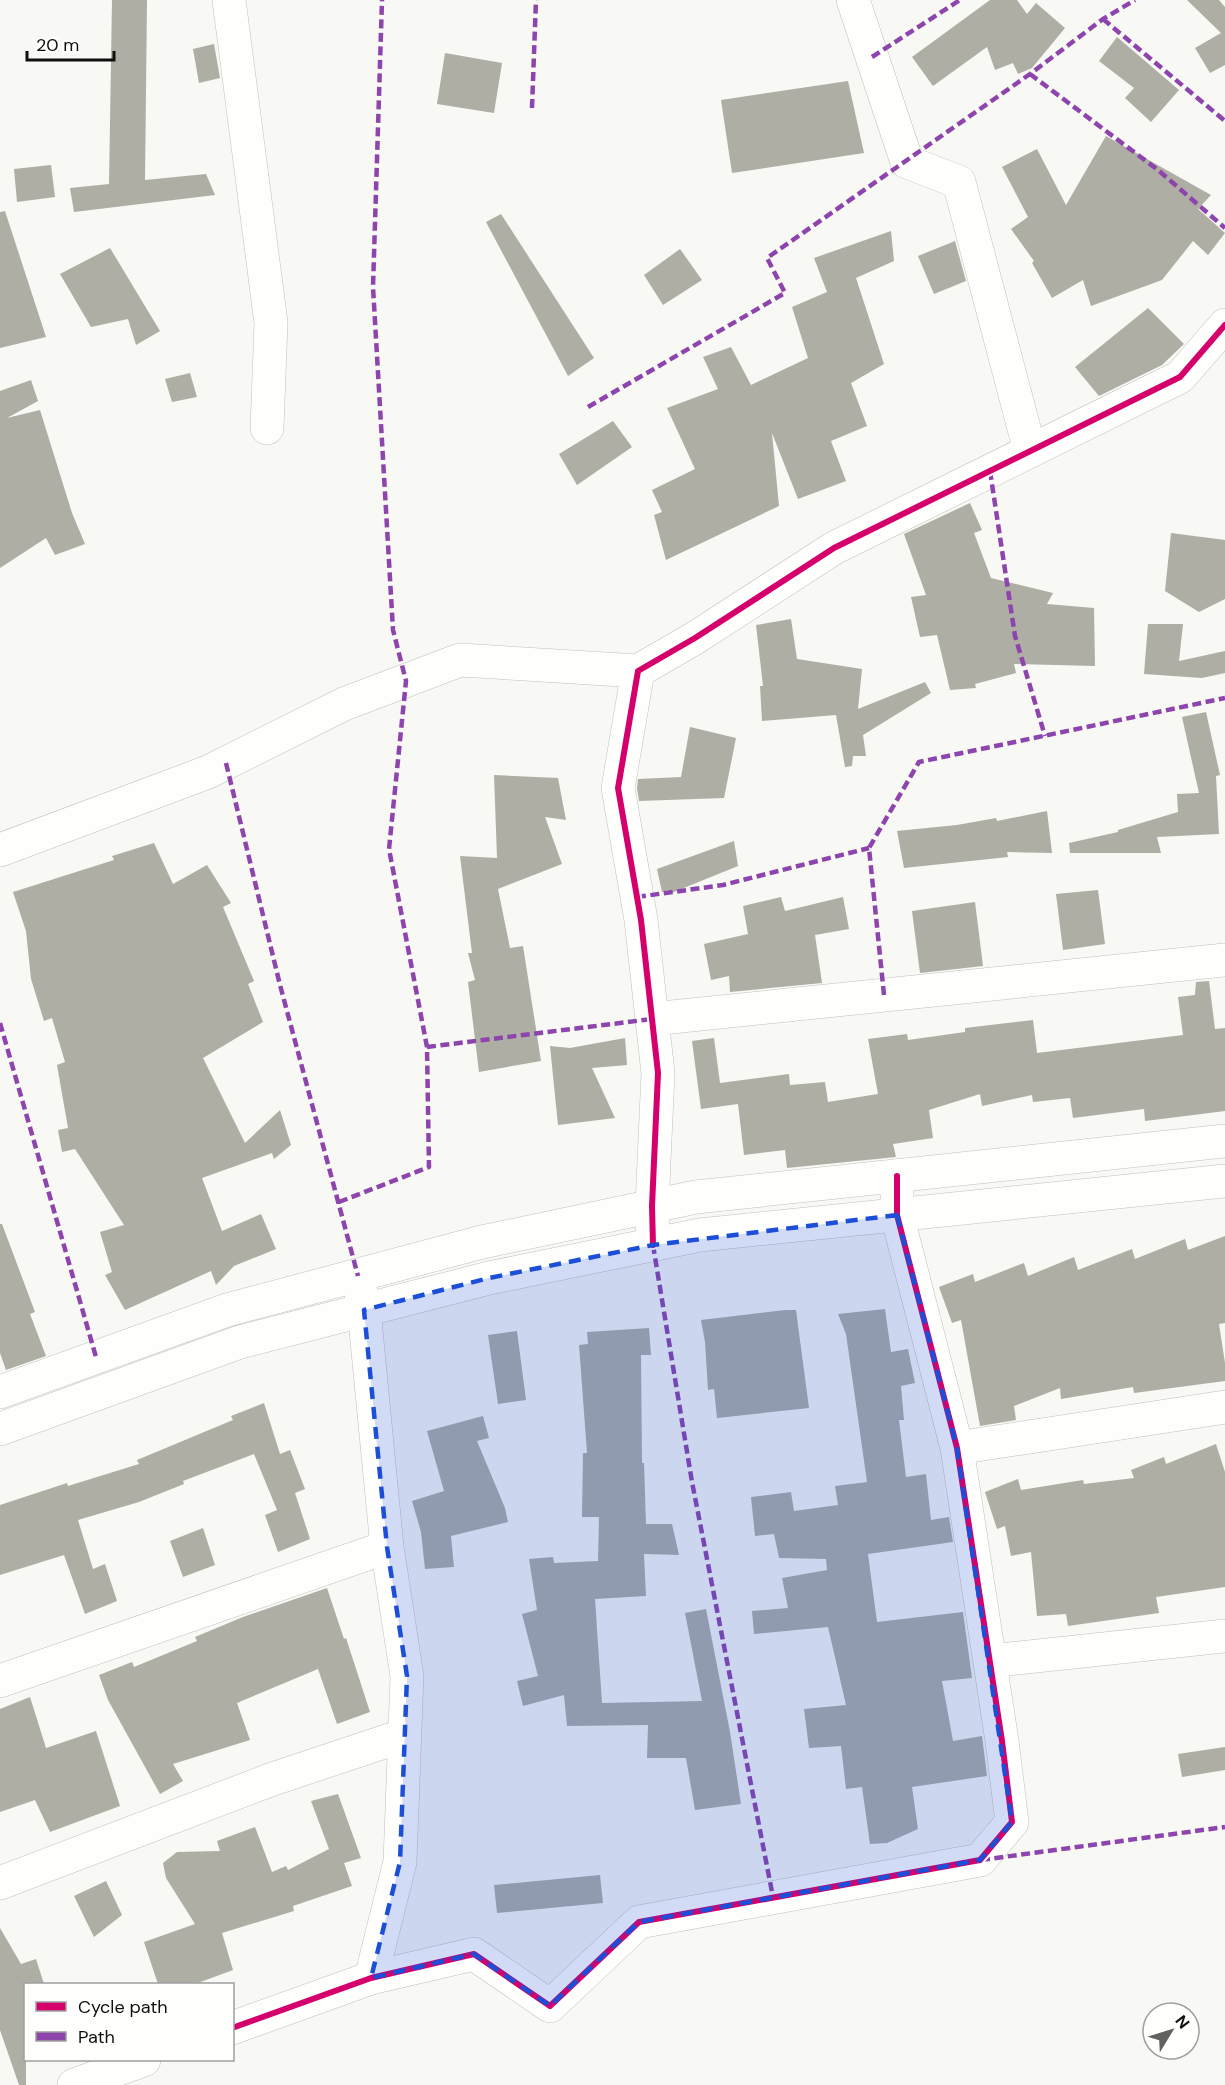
<svg xmlns="http://www.w3.org/2000/svg" width="1225" height="2085" font-family="'DM Sans',sans-serif">
  <rect width="100%" height="100%" fill="#f8f8f4"/>
  <!-- building -->
  <path fill="#aeaea5" d="M 112,0 L 147,0 L 145,180 L 206,174 L 215,195 L 74,212 L 70,188 L 109,184 Z
    M 990,0 L 1017,0 L 1027,14 L 1036,3 L 1065,28 L 1032,68 L 1018,74 L 1013,63 L 995,70 L 987,47 L 933,86 L 912,57 Z
    M 1187,0 L 1219,0 L 1225,7 L 1225,65 L 1210,73 L 1195,48 L 1221,33 Z
    M 1117,37 L 1179,90 L 1151,122 L 1125,98 L 1134,88 L 1099,61 Z
    M 214,44 L 220,78 L 199,83 L 193,49 Z
    M 445,53 L 502,63 L 494,113 L 437,104 Z
    M 848,81 L 864,153 L 732,173 L 721,100 Z
    M 1106,136 L 1211,195 L 1198,209 L 1225,233 L 1208,255 L 1193,241 L 1162,280 L 1091,306 L 1083,280 L 1052,298 L 1032,263 L 1034,261 L 1011,229 L 1028,217 L 1002,167 L 1037,149 L 1066,205 Z
    M 51,165 L 55,197 L 17,202 L 14,169 Z
    M 5,211 L 46,337 L 0,348 L 0,212 Z
    M 501,214 L 594,358 L 568,376 L 486,222 Z
    M 891,231 L 894,261 L 856,278 L 884,364 L 851,383 L 867,426 L 831,441 L 846,481 L 798,499 L 772,433 L 779,506 L 666,560 L 654,515 L 662,512 L 652,490 L 695,469 L 667,408 L 718,389 L 703,357 L 731,347 L 751,385 L 808,358 L 792,307 L 827,292 L 814,258 Z
    M 955,241 L 966,281 L 934,294 L 918,256 Z
    M 110,248 L 160,331 L 136,345 L 128,319 L 91,327 L 60,274 Z
    M 680,249 L 702,280 L 663,305 L 644,275 Z
    M 1148,308 L 1184,344 L 1162,365 L 1099,396 L 1075,367 Z
    M 190,373 L 197,397 L 172,402 L 165,379 Z
    M 31,380 L 38,401 L 7,418 L 40,410 L 72,513 L 85,544 L 55,555 L 46,538 L 0,568 L 0,391 Z
    M 613,421 L 632,447 L 577,485 L 559,454 Z
    M 970,503 L 982,530 L 974,533 L 991,578 L 1053,593 L 1047,604 L 1094,608 L 1095,666 L 1014,664 L 1016,673 L 975,684 L 976,688 L 950,690 L 937,635 L 920,637 L 911,597 L 926,595 L 904,534 Z
    M 1171,533 L 1225,540 L 1225,599 L 1199,612 L 1165,591 Z
    M 791,619 L 797,659 L 862,669 L 858,709 L 925,682 L 931,693 L 863,735 L 866,756 L 853,756 L 852,766 L 845,767 L 836,715 L 762,721 L 760,686 L 763,686 L 756,625 Z
    M 1148,624 L 1183,624 L 1179,661 L 1225,651 L 1225,673 L 1202,678 L 1144,674 Z
    M 1206,712 L 1220,775 L 1216,776 L 1219,834 L 1157,837 L 1161,853 L 1070,853 L 1069,843 L 1118,832 L 1118,830 L 1178,812 L 1177,794 L 1199,793 L 1182,717 Z
    M 690,727 L 736,738 L 724,798 L 639,801 L 637,788 L 638,779 L 681,777 Z
    M 494,775 L 558,778 L 566,820 L 545,817 L 562,864 L 498,889 L 510,948 L 523,946 L 541,1061 L 479,1072 L 468,982 L 475,980 L 468,953 L 472,953 L 460,856 L 497,858 Z
    M 1047,811 L 1052,853 L 1007,852 L 1008,857 L 904,868 L 897,831 L 957,825 L 996,818 L 997,821 Z
    M 734,841 L 738,866 L 669,894 L 668,890 L 662,892 L 657,869 Z
    M 154,843 L 173,884 L 207,865 L 231,903 L 223,907 L 254,981 L 248,984 L 263,1022 L 203,1058 L 245,1143 L 280,1110 L 291,1145 L 274,1159 L 272,1153 L 202,1178 L 222,1231 L 261,1214 L 276,1249 L 234,1266 L 216,1285 L 211,1271 L 125,1310 L 105,1275 L 112,1272 L 100,1232 L 124,1225 L 75,1149 L 62,1152 L 58,1130 L 68,1128 L 57,1065 L 65,1062 L 52,1018 L 44,1021 L 31,979 L 26,931 L 13,892 L 114,860 L 112,856 Z
    M 1098,890 L 1105,944 L 1063,950 L 1056,894 Z
    M 781,897 L 785,911 L 843,897 L 849,929 L 815,935 L 822,983 L 730,992 L 729,976 L 711,980 L 704,944 L 748,934 L 743,906 Z
    M 975,902 L 983,966 L 920,973 L 912,911 Z
    M 1209,981 L 1215,1029 L 1225,1028 L 1225,1111 L 1145,1121 L 1144,1109 L 1073,1118 L 1070,1098 L 1033,1102 L 1032,1095 L 982,1106 L 980,1094 L 929,1110 L 933,1138 L 893,1144 L 896,1157 L 787,1168 L 785,1150 L 744,1155 L 738,1104 L 701,1109 L 692,1041 L 714,1038 L 720,1083 L 789,1074 L 790,1085 L 825,1082 L 828,1102 L 878,1094 L 868,1039 L 907,1034 L 908,1040 L 965,1032 L 965,1028 L 1033,1020 L 1037,1053 L 1183,1035 L 1178,997 L 1195,995 L 1196,982 Z
    M 625,1038 L 627,1065 L 592,1068 L 615,1118 L 558,1125 L 550,1046 L 570,1048 Z
    M 0,1224 L 2,1224 L 35,1312 L 30,1314 L 46,1356 L 6,1370 L 0,1353 Z
    M 1225,1236 L 1225,1323 L 1219,1324 L 1225,1363 L 1225,1381 L 1134,1393 L 1133,1387 L 1061,1399 L 1060,1388 L 1014,1406 L 1016,1420 L 980,1426 L 961,1320 L 952,1323 L 939,1287 L 973,1274 L 975,1282 L 1024,1263 L 1028,1276 L 1074,1257 L 1078,1270 L 1132,1249 L 1135,1259 L 1185,1239 L 1188,1250 Z
    M 885,1309 L 891,1352 L 908,1349 L 915,1383 L 901,1386 L 904,1420 L 899,1420 L 906,1477 L 926,1474 L 931,1520 L 949,1517 L 953,1542 L 868,1554 L 877,1622 L 963,1612 L 972,1678 L 942,1681 L 953,1741 L 982,1736 L 987,1776 L 912,1787 L 918,1829 L 887,1843 L 870,1844 L 862,1787 L 846,1789 L 841,1746 L 809,1748 L 804,1709 L 846,1705 L 828,1627 L 754,1634 L 752,1611 L 788,1608 L 782,1578 L 827,1570 L 826,1559 L 779,1558 L 774,1534 L 755,1536 L 751,1497 L 791,1492 L 794,1511 L 838,1505 L 835,1486 L 867,1482 L 846,1334 L 838,1314 Z
    M 785,1310 L 796,1310 L 809,1408 L 717,1418 L 714,1389 L 708,1390 L 705,1342 L 701,1320 Z
    M 649,1328 L 651,1355 L 641,1355 L 642,1463 L 644,1463 L 646,1524 L 672,1524 L 679,1555 L 644,1554 L 646,1596 L 595,1599 L 602,1703 L 702,1701 L 685,1613 L 706,1609 L 730,1732 L 741,1804 L 695,1810 L 686,1758 L 647,1758 L 648,1725 L 567,1726 L 564,1695 L 523,1706 L 517,1681 L 538,1676 L 522,1614 L 537,1610 L 529,1559 L 553,1557 L 554,1563 L 598,1561 L 599,1517 L 582,1517 L 583,1453 L 587,1453 L 579,1345 L 588,1344 L 587,1332 Z
    M 517,1331 L 526,1400 L 498,1404 L 488,1335 Z
    M 264,1403 L 280,1454 L 290,1450 L 305,1489 L 295,1493 L 310,1539 L 278,1552 L 265,1515 L 277,1510 L 254,1454 L 183,1481 L 184,1484 L 139,1502 L 78,1520 L 93,1569 L 105,1564 L 117,1601 L 85,1614 L 64,1555 L 0,1575 L 0,1505 L 67,1483 L 68,1486 L 139,1464 L 137,1460 L 233,1420 L 231,1416 Z
    M 483,1416 L 489,1438 L 477,1441 L 505,1508 L 508,1522 L 451,1536 L 454,1567 L 425,1569 L 421,1532 L 412,1501 L 444,1491 L 427,1431 Z
    M 1216,1444 L 1225,1472 L 1225,1587 L 1156,1597 L 1159,1613 L 1068,1626 L 1066,1614 L 1037,1616 L 1031,1552 L 1011,1556 L 1005,1526 L 997,1529 L 985,1492 L 1018,1479 L 1021,1490 L 1083,1480 L 1084,1484 L 1134,1478 L 1131,1470 L 1164,1457 L 1166,1464 Z
    M 203,1528 L 215,1565 L 183,1577 L 170,1541 Z
    M 327,1588 L 344,1639 L 346,1638 L 370,1712 L 337,1724 L 318,1669 L 237,1703 L 250,1740 L 173,1764 L 183,1781 L 160,1794 L 108,1700 L 99,1675 L 132,1662 L 134,1667 L 197,1641 L 195,1637 L 243,1617 Z
    M 30,1697 L 46,1748 L 96,1731 L 120,1806 L 50,1832 L 35,1800 L 0,1812 L 0,1709 Z
    M 1225,1747 L 1225,1770 L 1182,1777 L 1178,1754 Z
    M 338,1794 L 361,1858 L 344,1863 L 352,1886 L 293,1906 L 294,1911 L 222,1933 L 233,1970 L 195,1984 L 158,1984 L 144,1942 L 195,1924 L 166,1878 L 163,1863 L 177,1852 L 220,1851 L 217,1841 L 255,1827 L 272,1872 L 286,1866 L 288,1870 L 329,1849 L 311,1801 Z
    M 600,1875 L 603,1903 L 497,1913 L 494,1885 Z
    M 106,1881 L 122,1915 L 94,1937 L 74,1896 Z
    M 0,1928 L 21,1964 L 36,1959 L 44,1984 L 26,1984 L 26,2085 L 19,2085 L 0,2030 Z"/>
  <g fill="none" stroke-linecap="round" stroke-linejoin="round">
    <defs>
      <path id="street" d="M 229,0 L 271,323 L 267,428
        M 853,0 L 907,162 L 959,182 L 1030,451
        M 0,850 L 208,772 L 344,704 L 460,660 L 638,671
        M 652,1019 L 1225,960
        M 653,1245 L 652,1206 L 658,1073 L 641,920 L 618,788 L 638,671 L 695,638 L 834,548 L 1180,377 L 1225,325
        M 358,1276 L 364,1310 L 387,1547 L 407,1676 L 400,1862 L 371,1978
        M 957,1448 L 1225,1407
        M 990,1661 L 1225,1636
        M 0,1681 L 387,1547
        M 0,1883 L 270,1780 L 405,1735
        M 232,2028 L 371,1978 L 474,1954 L 550,2006 L 639,1922 L 980,1860 L 1012,1822 L 1002,1741 L 957,1448 L 897,1215 L 897,1176
        M 74,2085 L 144,2060"/>
      <path id="secondary" d="M 0,1392 L 227,1310 L 482,1242 L 696,1197 L 1225,1141
        M 0,1429 L 240,1342 L 489,1278 L 700,1235 L 1225,1181"/>
    </defs>
    <!-- street casing -->
    <use href="#street" stroke="#c0c0bc" stroke-width="34"/>
    <!-- secondary casing -->
    <use href="#secondary" stroke="#c0c0bc" stroke-width="34"/>
    <!-- street -->
    <use href="#street" stroke="#fefefd" stroke-width="33"/>
    <!-- secondary -->
    <use href="#secondary" stroke="#fefefd" stroke-width="33"/>
    <!-- quiet -->
    <path stroke="#8e44ad" stroke-width="4.5" stroke-dasharray="9 4.5" stroke-linecap="butt" d="M 1103,19 L 1225,121
      M 872,57 L 960,0
      M 1030,74 L 1158,170 L 1225,228
      M 532,108 L 536,0
      M 588,407 L 785,293 L 767,258 L 1030,74 L 1103,19 L 1135,0
      M 990,471 L 1015,636 L 1045,736
      M 226,763 L 280,985 L 358,1276
      M 637,897 L 723,885 L 869,848
      M 884,995 L 869,848 L 919,762 L 1225,698
      M 0,1023 L 96,1357
      M 427,1047 L 652,1019
      M 339,1202 L 429,1167 L 427,1047 L 389,849 L 406,681 L 393,630 L 373,287 L 382,0
      M 653,1245 L 692,1482 L 773,1897
      M 981,1860 L 1225,1827"/>
    <defs>
      <path id="cycleway" d="M 653,1245 L 652,1206 L 658,1073 L 641,920 L 618,788 L 638,671 L 695,638 L 834,548 L 1180,377 L 1225,325
        M 232,2028 L 371,1978 L 474,1954 L 550,2006 L 639,1922 L 980,1860 L 1012,1822 L 1002,1741 L 957,1448 L 897,1215 L 897,1176"/>
    </defs>
    <!-- cycleway casing -->
    <use href="#cycleway" stroke="#fffffe" stroke-width="10"/>
    <!-- cycleway -->
    <use href="#cycleway" stroke="#d6006c" stroke-width="6"/>
  </g>
  <!-- marked area -->
  <path fill="#1d4ed8" fill-opacity="0.2" stroke="#1d4ed8" stroke-width="4.5" stroke-dasharray="12 8" stroke-linejoin="round" d="M 897,1215 L 957,1448 L 1012,1822 L 980,1860 L 639,1922 L 550,2006 L 474,1954 L 371,1978 L 400,1862 L 407,1676 L 387,1547 L 364,1310 L 489,1278 L 653,1245 Z"/>
  <!-- legend -->
  <rect x="24" y="1983" width="210" height="78" fill="#fffffe" stroke="#9f9f9e" stroke-width="1.5"/>
  <rect x="36" y="2002" width="30" height="9" fill="#d6006c" stroke="#9f9f9e" stroke-width="1.5"/>
  <text x="78" y="2013" font-size="18" fill="#0f0f0d">Cycle path</text>
  <rect x="36" y="2032" width="30" height="9" fill="#8e44ad" stroke="#9f9f9e" stroke-width="1.5"/>
  <text x="78" y="2043" font-size="18" fill="#0f0f0d">Path</text>
  <!-- north arrow -->
  <g transform="translate(1171 2031) rotate(52)"><circle r="28" fill="#fffffe" stroke="#9f9f9e" stroke-width="1.5"/>
  <path d="M0-4.5L10 22L0 15L-10 22Z" fill="#61615e"/>
  <text y="-9" font-size="16" font-weight="bold" text-anchor="middle" fill="#0f0f0d">N</text>
  </g>
  <!-- scale -->
  <path d="M27 51v9h87v-9" fill="none" stroke="#0f0f0d" stroke-width="3"/>
  <text x="36" y="51" font-size="18" fill="#0f0f0d" stroke="#fffffe" stroke-width="4.5" paint-order="stroke">20 m</text>
</svg>
